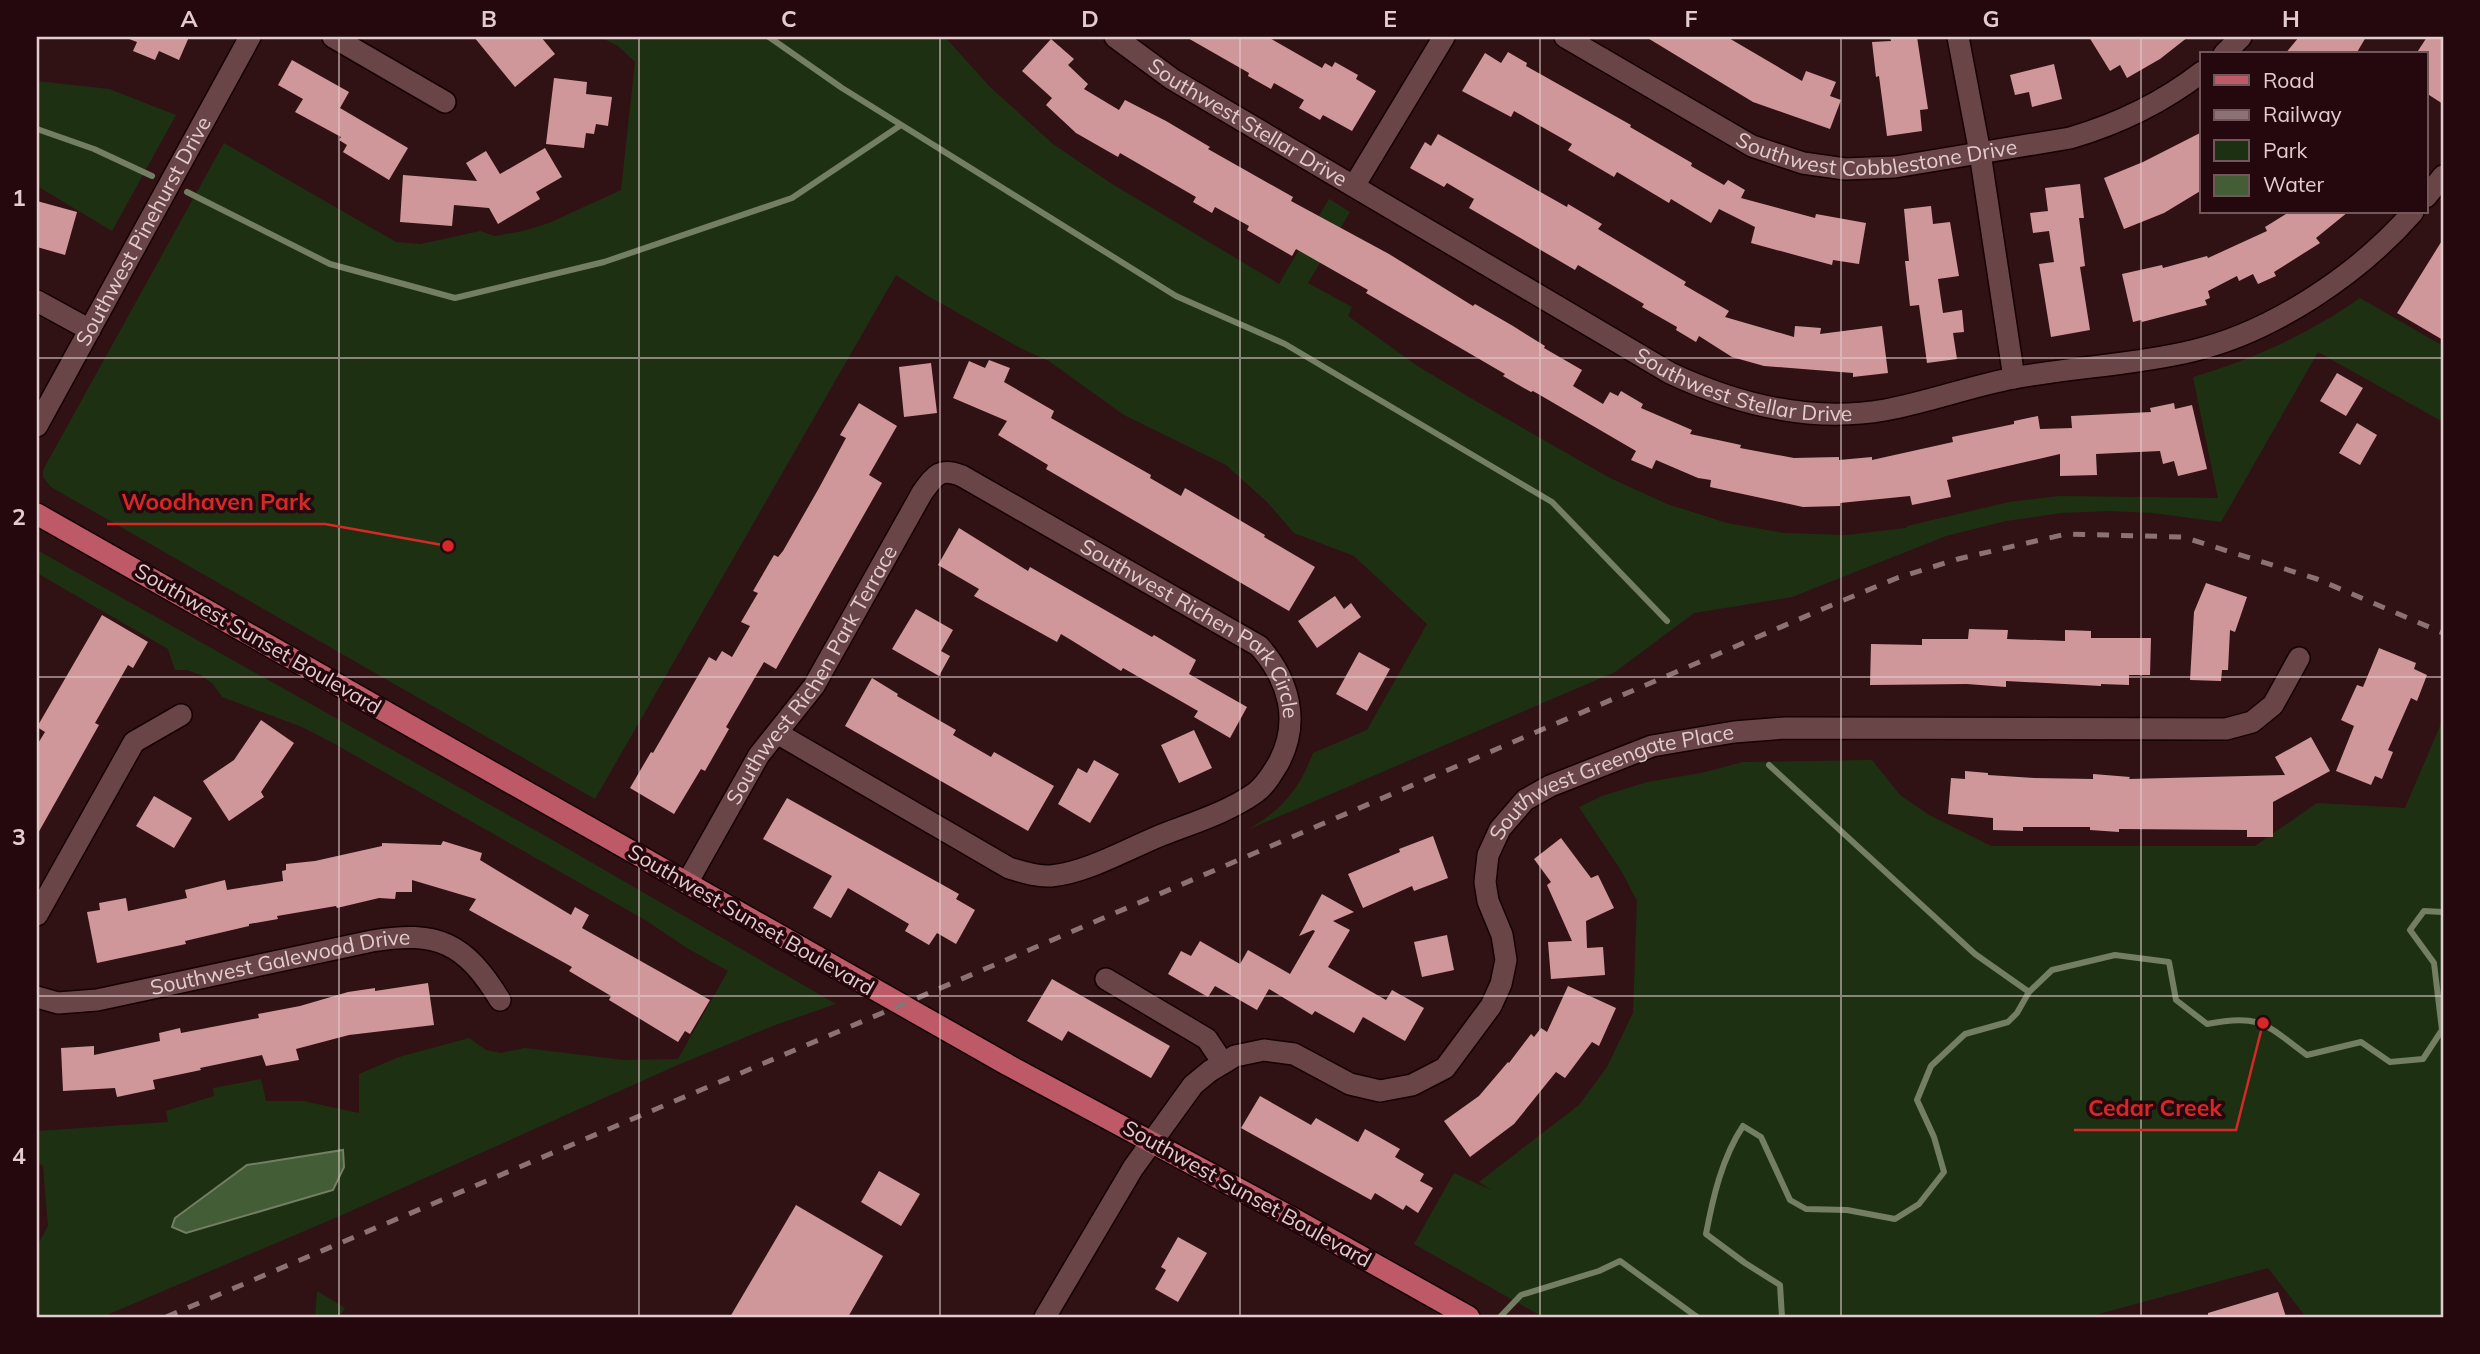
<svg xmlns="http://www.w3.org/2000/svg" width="2480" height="1354" font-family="Mulish,sans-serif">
  <rect width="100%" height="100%" fill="#301215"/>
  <!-- green -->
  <path fill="#1d3112" d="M 600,37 L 945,37 L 990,87 L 1053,144 L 1112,184 L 1279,284 L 1329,199 L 1350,212 L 1308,283 L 1352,307 L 1348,316 L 1416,365 L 1474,400 L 1610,478 L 1667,504 L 1727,523 L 1784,533 L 1846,535 L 1906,528 L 1907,526 L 2009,502 L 2059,496 L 2218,498 L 2193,377 C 2253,359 2309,334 2360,298 L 2443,346 L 2443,422 L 2318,352 L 2221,522 L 2153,513 L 2110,511 L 2062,513 L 2006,521 L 1946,536 L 1792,597 L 1694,613 L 1615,672 L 1247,830 C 1280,812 1300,789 1313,753 L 1367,730 L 1427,624 L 1354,556 L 1294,533 L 1267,502 L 1226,465 L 1124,415 L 1049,361 L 1022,349 L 928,296 L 896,275 L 595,799 L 51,487 L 43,477 L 43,470 L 224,143 L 396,242 L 421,244 L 480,231 L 495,236 L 523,231 L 549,223 L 621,190 L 635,62 L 618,46 Z
    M 37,81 L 109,89 L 176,115 L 112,231 L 37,186 Z
    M 37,550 L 556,842 L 836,1004 L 775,1025 L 680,1064 L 342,1215 L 102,1317 L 37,1317 L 37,1246 L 48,1226 L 43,1166 L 37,1162 L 38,1131 L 168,1122 L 166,1111 L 214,1096 L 213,1088 L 261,1079 L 266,1101 L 303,1101 L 359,1113 L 359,1074 L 399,1057 L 469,1038 L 486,1050 L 501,1053 L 525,1048 L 623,1060 L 678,1059 L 728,971 L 687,948 L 647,921 L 333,743 L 302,727 L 222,697 L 213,684 L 201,675 L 187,670 L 175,670 L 168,649 L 37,573 Z
    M 2443,719 L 2443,1317 L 2306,1317 L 2268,1268 L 2088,1317 L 1543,1317 L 1414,1244 L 1454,1173 L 1491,1190 L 1479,1182 L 1579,1105 L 1607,1067 L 1633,1013 L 1637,901 L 1622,872 L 1579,807 L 1602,796 L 1647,782 L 1701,773 L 1743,762 L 1872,760 L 1900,795 L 1929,815 L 1991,846 L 2255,846 L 2317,803 L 2405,808 Z
    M 317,1291 L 345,1308 L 339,1317 L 315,1317 Z"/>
  <!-- water -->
  <path fill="#435d36" stroke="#737e63" stroke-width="2" d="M 343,1150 L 344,1167 L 333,1190 L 186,1233 L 172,1227 L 175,1218 L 247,1165 Z"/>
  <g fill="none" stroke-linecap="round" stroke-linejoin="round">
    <!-- stream -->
    <path stroke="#737e63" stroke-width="6" d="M 769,37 L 842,88 L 1176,296 L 1285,344 L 1552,502 L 1667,621
      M 37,129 L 94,149 L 152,176
      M 187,192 L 330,264 L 455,298 L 604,262 L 792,198 L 901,125
      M 1769,765 L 1975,954 L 2029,992
      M 1500,1317 L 1521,1295 L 1599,1271 L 1620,1261 L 1697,1317
      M 1782,1317 L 1780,1285 L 1745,1263 L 1706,1234 C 1713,1197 1722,1158 1743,1126 L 1761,1137 L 1790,1200 L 1806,1209 L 1847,1210 L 1895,1219 L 1919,1204 L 1944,1172 L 1934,1137 L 1917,1100 L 1931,1066 L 1965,1034 L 2008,1022 L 2017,1013 L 2029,992 L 2052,970 L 2115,955 L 2169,962 L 2176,1000 L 2207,1024 C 2261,1013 2266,1025 2307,1055 L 2361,1042 L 2390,1062 L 2423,1059 L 2442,1030 L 2434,963 L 2410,930 L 2424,911 L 2443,912"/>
  </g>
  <!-- building -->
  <path fill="#d0979b" d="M 124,37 L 189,37 L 179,60 L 159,51 L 155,60 L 133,51 L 137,42 Z
    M 474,37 L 541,37 L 555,54 L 515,87 Z
    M 1186,37 L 1268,37 L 1322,68 L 1325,63 L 1332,67 L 1335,62 L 1358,75 L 1356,79 L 1376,91 L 1352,131 L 1323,115 L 1320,120 L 1299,108 L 1304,100 L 1274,83 L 1271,89 L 1248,76 L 1249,73 Z
    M 1646,37 L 1727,37 L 1802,81 L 1806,71 L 1836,82 L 1830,96 L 1841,100 L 1830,129 L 1753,102 Z
    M 1890,37 L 1917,37 L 1928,109 L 1920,110 L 1922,131 L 1887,136 L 1879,76 L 1876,77 L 1872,42 L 1891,41 Z
    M 2089,37 L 2188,37 L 2160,59 L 2127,78 L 2120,65 L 2110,71 Z
    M 2299,37 L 2366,37 L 2356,54 L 2285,54 Z
    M 2427,37 L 2443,37 L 2443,104 L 2426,93 L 2426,54 L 2416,54 Z
    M 1051,39 L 1074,59 L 1068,65 L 1088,84 L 1084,89 L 1119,110 L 1125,100 L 1166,121 L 1210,147 L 1208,149 L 1293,197 L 1291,201 L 1389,254 L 1473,306 L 1475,304 L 1513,326 L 1545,346 L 1544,348 L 1582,370 L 1573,386 L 1603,404 L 1610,392 L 1618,396 L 1621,391 L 1643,404 L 1641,408 L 1692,430 L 1690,434 L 1741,445 L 1740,448 L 1794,458 L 1839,457 L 1839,460 L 1872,457 L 1872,460 L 1953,442 L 1952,437 L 2014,424 L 2014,421 L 2038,416 L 2040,429 L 2072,428 L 2071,416 L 2151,412 L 2150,408 L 2174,403 L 2175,409 L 2192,405 L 2207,469 L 2178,476 L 2174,461 L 2163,464 L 2160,451 L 2096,454 L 2097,475 L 2060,476 L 2060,454 L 1947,480 L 1951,497 L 1912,505 L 1910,496 L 1840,503 L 1840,506 L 1803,507 L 1710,487 L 1711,480 L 1698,478 L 1656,460 L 1652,469 L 1631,460 L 1636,451 L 1533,391 L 1531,392 L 1503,376 L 1505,374 L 1366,293 L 1368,290 L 1296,249 L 1292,256 L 1247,230 L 1249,226 L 1215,207 L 1212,213 L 1193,202 L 1196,197 L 1120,153 L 1118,157 L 1076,133 L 1046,105 L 1052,98 L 1022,71 Z
    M 1508,52 L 1527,63 L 1526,66 L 1631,125 L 1630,127 L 1692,163 L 1691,166 L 1724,185 L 1728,180 L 1745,190 L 1741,198 L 1815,218 L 1816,214 L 1866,223 L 1859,264 L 1833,260 L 1832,265 L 1751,243 L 1755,227 L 1719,209 L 1711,223 L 1671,199 L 1669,203 L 1617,172 L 1614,177 L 1568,150 L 1572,144 L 1514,111 L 1511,117 L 1462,91 L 1485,53 L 1501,63 Z
    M 292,60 L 349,92 L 340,108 L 408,148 L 389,180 L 343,152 L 347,145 L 339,140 L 341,137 L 295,112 L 303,99 L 278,85 Z
    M 2054,64 L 2062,99 L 2032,107 L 2029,92 L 2015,95 L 2010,75 Z
    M 554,78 L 587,82 L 586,94 L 612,97 L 608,126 L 596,124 L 594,134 L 586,133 L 584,148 L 546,144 Z
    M 2202,132 L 2202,190 L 2164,213 L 2124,229 L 2104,178 L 2143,162 Z
    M 1438,134 L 1567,207 L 1568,204 L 1602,224 L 1598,229 L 1686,282 L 1684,285 L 1729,311 L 1725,317 L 1794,337 L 1795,326 L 1821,328 L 1820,334 L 1882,326 L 1888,373 L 1853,377 L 1853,373 L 1764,366 L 1732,357 L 1699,336 L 1696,342 L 1676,330 L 1677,327 L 1642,307 L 1644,304 L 1578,265 L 1575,270 L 1469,208 L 1474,199 L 1447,183 L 1444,187 L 1410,168 L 1425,142 L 1431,146 Z
    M 545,148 L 562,177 L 536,192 L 540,199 L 498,224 L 489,208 L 454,205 L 452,226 L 400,222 L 403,175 L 477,181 L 466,163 L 486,151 L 500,174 Z
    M 2080,184 L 2084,218 L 2079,218 L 2085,266 L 2080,267 L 2090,330 L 2051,337 L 2039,264 L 2054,262 L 2049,231 L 2033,233 L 2030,213 L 2048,211 L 2045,188 Z
    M 37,201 L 77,212 L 65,255 L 37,247 Z
    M 1931,206 L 1933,224 L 1950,222 L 1959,276 L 1938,279 L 1943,313 L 1962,310 L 1964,332 L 1953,333 L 1957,359 L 1927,363 L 1919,305 L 1910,306 L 1905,261 L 1909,261 L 1904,209 Z
    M 2289,212 L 2348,212 L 2316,238 L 2320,243 L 2274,272 L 2276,276 L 2258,284 L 2253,274 L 2239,281 L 2237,276 L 2208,291 L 2210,298 L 2205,300 L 2207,305 L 2142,322 L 2141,320 L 2133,322 L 2122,274 L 2162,265 L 2163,268 L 2207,256 L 2208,258 L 2267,231 L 2265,227 Z
    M 2443,239 L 2443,340 L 2397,313 Z
    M 989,360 L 1010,368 L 1004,382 L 1054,411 L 1051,418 L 1058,422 L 1151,475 L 1150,478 L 1181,496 L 1185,488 L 1265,535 L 1264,537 L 1315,567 L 1289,611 L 1046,469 L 1048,465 L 998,435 L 1007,421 L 953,398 L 969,361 L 985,368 Z
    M 931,363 L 937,413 L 904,417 L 899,367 Z
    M 2337,373 L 2363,388 L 2346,416 L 2320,401 Z
    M 859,403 L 897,426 L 869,475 L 882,483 L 776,669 L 764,662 L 726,727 L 729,729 L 705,771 L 701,769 L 674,814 L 630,788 L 651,752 L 653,753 L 709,657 L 716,661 L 722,651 L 732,657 L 750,626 L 741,622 L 758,593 L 753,591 L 774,555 L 778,557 L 783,551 L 819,488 L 846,438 L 840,435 Z
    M 2357,423 L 2377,435 L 2360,465 L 2339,453 Z
    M 959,528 L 1028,571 L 1030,567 L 1152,637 L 1154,635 L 1196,660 L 1189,674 L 1247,707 L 1230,738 L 1194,717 L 1198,711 L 1123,668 L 1121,671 L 1071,640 L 1061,634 L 1057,642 L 974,596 L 979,589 L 938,565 Z
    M 2206,583 L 2247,597 L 2235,632 L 2230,630 L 2228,670 L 2222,670 L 2221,681 L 2190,680 L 2194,612 Z
    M 1335,596 L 1344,609 L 1351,603 L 1361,617 L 1317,648 L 1298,621 Z
    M 916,609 L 953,630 L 941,651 L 950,656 L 939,676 L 892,649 Z
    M 102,615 L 148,642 L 133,668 L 128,665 L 95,723 L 99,725 L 37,835 L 37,745 L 45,732 L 37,727 Z
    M 1969,629 L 2008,630 L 2007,639 L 2065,641 L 2065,630 L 2091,631 L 2091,638 L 2151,638 L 2150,675 L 2129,675 L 2129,685 L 2101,684 L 2101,686 L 2006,681 L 2006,687 L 1967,684 L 1870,685 L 1871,644 L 1922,645 L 1922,639 L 1968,639 Z
    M 2379,648 L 2416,663 L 2414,669 L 2427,675 L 2417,701 L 2411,698 L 2388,750 L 2393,752 L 2382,779 L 2375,776 L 2371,785 L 2336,771 L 2354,726 L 2341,720 L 2357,685 L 2363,687 Z
    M 1359,652 L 1390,669 L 1367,711 L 1336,694 Z
    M 872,678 L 898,694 L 897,696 L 956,730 L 953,735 L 991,757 L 994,752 L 1054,786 L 1028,831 L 845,726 Z
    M 261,720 L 294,743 L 261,792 L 264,797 L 229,821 L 203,781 L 234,760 Z
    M 1194,730 L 1212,768 L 1179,783 L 1161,745 Z
    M 2311,737 L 2330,771 L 2273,802 L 2273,837 L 2247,837 L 2247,830 L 2119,829 L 2119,832 L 2090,830 L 2090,827 L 2023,827 L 2023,831 L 1993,830 L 1993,818 L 1948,814 L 1951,778 L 1965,779 L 1965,771 L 1988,773 L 1988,775 L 2034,778 L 2093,779 L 2093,774 L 2130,777 L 2129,779 L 2285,775 L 2275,757 Z
    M 1094,760 L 1119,774 L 1090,823 L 1058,804 L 1078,768 L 1087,773 Z
    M 154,796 L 192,818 L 174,848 L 136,826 Z
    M 787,798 L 959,894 L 956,899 L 975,910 L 956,944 L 937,933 L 929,945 L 905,931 L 909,924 L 848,888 L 831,918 L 813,908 L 832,876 L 763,839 Z
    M 1433,836 L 1448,878 L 1414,891 L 1412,886 L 1363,908 L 1348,874 L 1400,852 L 1399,849 Z
    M 1561,838 L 1591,878 L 1598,875 L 1614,908 L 1586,921 L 1587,948 L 1603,947 L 1605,975 L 1551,979 L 1548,942 L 1572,941 L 1547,885 L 1551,882 L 1534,859 Z
    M 443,841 L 482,853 L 480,860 L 571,915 L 575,907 L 589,915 L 582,928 L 710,1000 L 690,1034 L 685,1031 L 678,1042 L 609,1000 L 611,996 L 569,971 L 572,967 L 469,910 L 476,899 L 412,880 L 412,892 L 396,892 L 395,899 L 379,898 L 337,908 L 336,906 L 277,916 L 278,919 L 249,924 L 249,926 L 185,941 L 186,944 L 97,963 L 87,912 L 100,910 L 99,903 L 126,898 L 128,911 L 187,898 L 185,890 L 225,880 L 227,890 L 283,881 L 282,871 L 286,870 L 286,864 L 315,861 L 382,846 L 382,843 L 441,845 Z
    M 1322,894 L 1354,912 L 1333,921 L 1350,930 L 1328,967 L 1386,1000 L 1392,990 L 1424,1008 L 1405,1041 L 1363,1017 L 1354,1033 L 1315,1011 L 1312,1015 L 1269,989 L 1257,1010 L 1215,986 L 1208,997 L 1168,974 L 1181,951 L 1191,956 L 1200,941 L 1240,964 L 1248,950 L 1290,974 L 1315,931 L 1313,930 L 1299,936 Z
    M 1447,935 L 1454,970 L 1422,977 L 1414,942 Z
    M 1052,979 L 1170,1046 L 1151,1078 L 1068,1031 L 1062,1041 L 1027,1021 Z
    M 428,983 L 434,1025 L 349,1035 L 296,1049 L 299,1060 L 266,1066 L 262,1055 L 200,1068 L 201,1070 L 153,1080 L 155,1089 L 117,1097 L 115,1088 L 63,1091 L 61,1048 L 94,1046 L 94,1055 L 160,1041 L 159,1033 L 180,1028 L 181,1033 L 259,1018 L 258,1014 L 300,1006 L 348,992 L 375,988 L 375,991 Z
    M 1568,986 L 1616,1008 L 1599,1046 L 1592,1042 L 1565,1078 L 1556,1072 L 1514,1124 L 1470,1157 L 1444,1121 L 1479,1096 L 1508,1062 L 1509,1063 L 1531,1034 L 1534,1037 L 1541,1028 L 1547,1032 Z
    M 1260,1096 L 1311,1125 L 1316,1118 L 1358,1142 L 1365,1129 L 1400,1149 L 1395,1157 L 1424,1174 L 1420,1181 L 1433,1188 L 1418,1213 L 1406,1205 L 1403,1210 L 1375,1193 L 1371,1200 L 1241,1128 Z
    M 879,1171 L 920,1194 L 901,1226 L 861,1202 Z
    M 796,1205 L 883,1256 L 848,1317 L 730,1317 Z
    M 1178,1237 L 1207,1253 L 1178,1302 L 1155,1289 L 1166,1270 L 1161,1267 Z
    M 2278,1292 L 2286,1317 L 2208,1317 L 2208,1313 Z"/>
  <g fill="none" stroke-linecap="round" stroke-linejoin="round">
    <defs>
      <g id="minor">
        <path d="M 333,37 L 445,102"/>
        <path id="s1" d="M 1115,37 L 1172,79 L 1670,373 C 1738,405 1810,423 1885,410 C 1929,402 1971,386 2014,378 C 2073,367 2134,365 2192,351 C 2273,332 2359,274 2413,212"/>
        <path id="s2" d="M 1565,37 L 1752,146 L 1803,163 L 1845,169 L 1895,167 L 2070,138 C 2118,124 2162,103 2202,72"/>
        <path d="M 1958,37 L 1980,153 L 2014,378"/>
        <path d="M 2224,54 L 2241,37"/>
        <path d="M 1354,186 L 1444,37"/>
        <path d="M 2426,197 L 2443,176"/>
        <path d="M 37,301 L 90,330"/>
        <path id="s3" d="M 37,426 L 250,37"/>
        <path id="s4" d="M 687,883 L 759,755 L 814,686 L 922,493 C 935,475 940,467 962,476 L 1259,646 C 1289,680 1301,722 1278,764 C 1272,774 1265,786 1255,793 C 1227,813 1189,824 1157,837 C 1126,850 1085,873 1051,876 C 1037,877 1023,872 1009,868 L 777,733"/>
        <path d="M 37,915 L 134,742 L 181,715"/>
        <path d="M 1106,979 L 1207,1039 L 1223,1063"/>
        <path id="s5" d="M 37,997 L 58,1003 L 97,1000 L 372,941 C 438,930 465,943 500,1000"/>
        <path id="s6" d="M 1045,1317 L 1133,1168 L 1193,1085 L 1210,1071 L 1235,1056 L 1264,1050 L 1294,1054 L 1350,1084 L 1380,1091 L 1412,1085 L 1445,1068 L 1491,1006 L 1501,984 L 1506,960 L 1502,935 L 1488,901 L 1485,882 L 1488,855 L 1500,829 L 1525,800 L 1550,786 L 1652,746 L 1734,732 L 1785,728 L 2226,729 L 2252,722 L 2273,705 L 2299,658"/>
      </g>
      <path id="major" d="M 37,514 L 1008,1065 L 1287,1215 L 1469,1317"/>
    </defs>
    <!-- minor casing -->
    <use href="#minor" stroke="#160003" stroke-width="24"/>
    <!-- major casing -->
    <use href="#major" stroke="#160003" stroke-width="24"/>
    <!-- minor -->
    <use href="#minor" stroke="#694548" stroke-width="21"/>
    <!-- major -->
    <use href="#major" stroke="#be5967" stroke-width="21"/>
    <!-- rail -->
    <path stroke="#8c7274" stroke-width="5" stroke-dasharray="12 12" stroke-linecap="butt" d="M 166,1317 L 901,1005 L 1832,605 L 1897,578 L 1958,559 L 2066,534 L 2183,537 L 2317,579 L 2443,633"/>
  </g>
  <!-- grid -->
  <path fill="none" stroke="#e2cccd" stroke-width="2" stroke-opacity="0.55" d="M 339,37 L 339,1317M 639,37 L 639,1317M 940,37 L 940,1317M 1240,37 L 1240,1317M 1540,37 L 1540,1317M 1841,37 L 1841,1317M 2141,37 L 2141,1317M 37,358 L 2443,358M 37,677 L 2443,677M 37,996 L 2443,996"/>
  <g text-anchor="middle" stroke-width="7" stroke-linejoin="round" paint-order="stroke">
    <!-- street labels -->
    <g font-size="21" fill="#e2cccd" stroke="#25080d">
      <text dy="7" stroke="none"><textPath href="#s1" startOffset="158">Southwest Stellar Drive</textPath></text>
      <text dy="7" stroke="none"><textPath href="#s2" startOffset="343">Southwest Cobblestone Drive</textPath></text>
      <text dy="7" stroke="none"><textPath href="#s3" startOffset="222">Southwest Pinehurst Drive</textPath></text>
      <text dy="7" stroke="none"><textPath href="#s1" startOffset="724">Southwest Stellar Drive</textPath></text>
      <text dy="7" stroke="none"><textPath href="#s4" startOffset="786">Southwest Richen Park Circle</textPath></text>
      <text transform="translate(258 639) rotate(30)" y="7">Southwest Sunset Boulevard</text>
      <text dy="7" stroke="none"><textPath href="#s4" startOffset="243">Southwest Richen Park Terrace</textPath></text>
      <text dy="7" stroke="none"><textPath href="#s6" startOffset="938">Southwest Greengate Place</textPath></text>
      <text transform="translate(751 920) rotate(30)" y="7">Southwest Sunset Boulevard</text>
      <text dy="7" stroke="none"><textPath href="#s5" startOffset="248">Southwest Galewood Drive</textPath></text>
      <text transform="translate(1247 1194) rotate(29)" y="7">Southwest Sunset Boulevard</text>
    </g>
  </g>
  <!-- callouts -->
  <path fill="none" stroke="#d62828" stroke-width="2.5" d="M448 546L325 524H107M2263 1023L2236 1130H2074"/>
  <g fill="#d62828" stroke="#25080d" stroke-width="2.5">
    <circle cx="448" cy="546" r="7"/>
    <circle cx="2263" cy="1023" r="7"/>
  </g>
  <g font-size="23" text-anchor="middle" font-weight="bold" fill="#d62828" stroke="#25080d" stroke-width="7" stroke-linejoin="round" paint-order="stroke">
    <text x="216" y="510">Woodhaven Park</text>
    <text x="2155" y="1116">Cedar Creek</text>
  </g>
  <!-- border -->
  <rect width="2480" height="1354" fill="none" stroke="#25080d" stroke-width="77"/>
  <!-- legend -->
  <rect x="2200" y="52" width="228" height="161" fill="#25080d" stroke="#71565a" stroke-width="2"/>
  <rect x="2214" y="75" width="35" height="10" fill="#be5967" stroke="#71565a" stroke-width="2"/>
  <text x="2263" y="88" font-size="21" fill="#e2cccd">Road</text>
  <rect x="2214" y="110" width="35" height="10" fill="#8c7274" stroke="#71565a" stroke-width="2"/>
  <text x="2263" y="122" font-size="21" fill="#e2cccd">Railway</text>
  <rect x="2214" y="140" width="35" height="21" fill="#1d3112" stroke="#71565a" stroke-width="2"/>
  <text x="2263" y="158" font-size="21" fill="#e2cccd">Park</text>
  <rect x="2214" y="175" width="35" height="21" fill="#435d36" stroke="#71565a" stroke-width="2"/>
  <text x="2263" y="192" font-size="21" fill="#e2cccd">Water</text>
  <rect x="38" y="38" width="2404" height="1278" fill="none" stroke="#e2cccd" stroke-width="2.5"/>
  <g font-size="23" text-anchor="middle" font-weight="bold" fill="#e2cccd">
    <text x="189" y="27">A</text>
    <text x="489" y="27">B</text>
    <text x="789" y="27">C</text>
    <text x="1090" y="27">D</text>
    <text x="1390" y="27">E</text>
    <text x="1691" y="27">F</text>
    <text x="1991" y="27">G</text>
    <text x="2291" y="27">H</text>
    <text x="19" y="206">1</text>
    <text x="19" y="525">2</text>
    <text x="19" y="845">3</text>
    <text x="19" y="1164">4</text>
  </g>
</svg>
